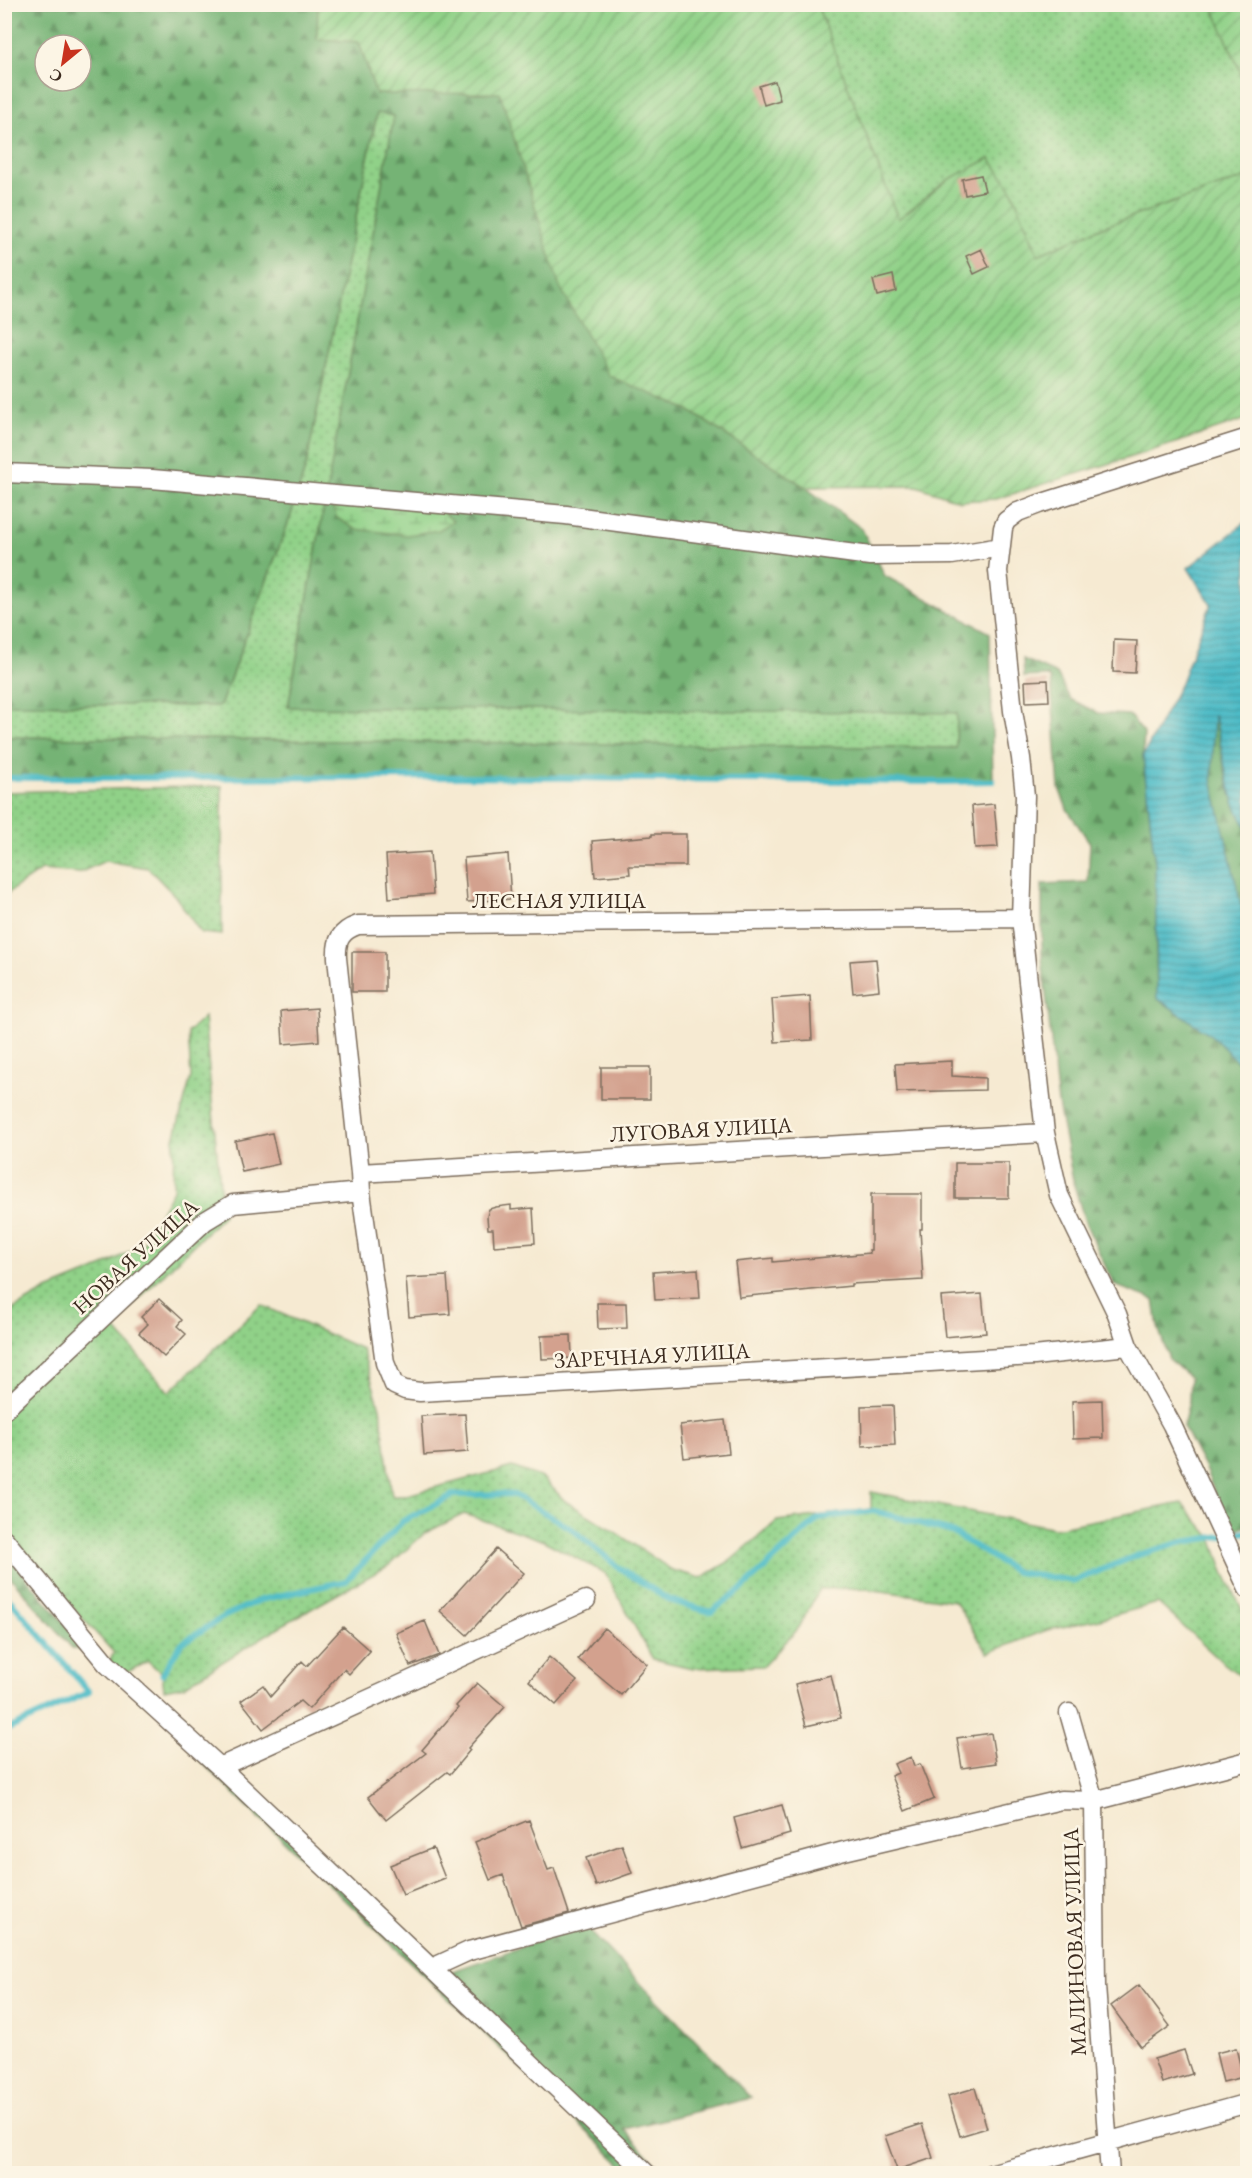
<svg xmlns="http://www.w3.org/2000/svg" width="1252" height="2178" font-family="'EB Garamond',serif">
  <defs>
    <pattern id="grass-dots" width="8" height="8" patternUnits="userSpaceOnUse" patternTransform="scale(1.5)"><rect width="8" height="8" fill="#90d188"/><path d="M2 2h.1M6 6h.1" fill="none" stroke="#77aa6f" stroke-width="1.8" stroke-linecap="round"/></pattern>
    <pattern id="forest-firs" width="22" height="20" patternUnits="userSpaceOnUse" patternTransform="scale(1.5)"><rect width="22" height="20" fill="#74b374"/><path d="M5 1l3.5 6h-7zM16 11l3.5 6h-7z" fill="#60925f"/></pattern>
    <pattern id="wetland-marsh" width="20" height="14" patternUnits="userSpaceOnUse" patternTransform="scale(1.5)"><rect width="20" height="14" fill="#90d188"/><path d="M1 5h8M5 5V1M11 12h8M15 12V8" fill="none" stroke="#77aa6f"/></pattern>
    <pattern id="garden-furrows" width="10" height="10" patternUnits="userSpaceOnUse" patternTransform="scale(1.5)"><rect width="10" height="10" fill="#90d188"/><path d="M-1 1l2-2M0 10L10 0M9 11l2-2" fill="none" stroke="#77aa6f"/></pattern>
    <pattern id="water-rules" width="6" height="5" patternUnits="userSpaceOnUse" patternTransform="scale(1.5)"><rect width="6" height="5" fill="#4ebcc7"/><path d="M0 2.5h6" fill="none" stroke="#4299a1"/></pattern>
  </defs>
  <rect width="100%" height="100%" fill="#fcf5e5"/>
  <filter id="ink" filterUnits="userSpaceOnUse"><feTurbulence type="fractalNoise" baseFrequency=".0167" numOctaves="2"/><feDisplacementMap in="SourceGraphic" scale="12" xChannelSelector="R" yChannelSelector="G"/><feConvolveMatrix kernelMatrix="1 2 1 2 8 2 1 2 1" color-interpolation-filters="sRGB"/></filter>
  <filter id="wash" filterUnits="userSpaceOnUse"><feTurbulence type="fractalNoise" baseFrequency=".008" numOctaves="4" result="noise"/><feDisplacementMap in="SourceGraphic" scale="24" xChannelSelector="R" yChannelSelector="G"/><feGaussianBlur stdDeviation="1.35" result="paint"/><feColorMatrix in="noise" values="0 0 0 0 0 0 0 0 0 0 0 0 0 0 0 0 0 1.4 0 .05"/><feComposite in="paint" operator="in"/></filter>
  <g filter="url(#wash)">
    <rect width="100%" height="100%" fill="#f6ead2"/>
    <!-- grass -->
    <path fill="url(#grass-dots)" stroke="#667e53" stroke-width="1.5" d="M 817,5 L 1212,5 L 1247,87 L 1247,177 L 1105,226 L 1038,255 L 1012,190 L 948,180 L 898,220 Z
      M 377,113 L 395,115 L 288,707 L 957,712 L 956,748 L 5,737 L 5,704 L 220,706 L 291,515 L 306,466 Z
      M 222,786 L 222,935 L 201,933 L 175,896 L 148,868 L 105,861 L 79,873 L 41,870 L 5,895 L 5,792 Z
      M 204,1017 L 223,1216 L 112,1325 L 169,1392 L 261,1305 L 362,1349 L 380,1408 L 392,1496 L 403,1496 L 512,1467 L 543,1478 L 565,1501 L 609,1528 L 672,1570 L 701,1578 L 730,1561 L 777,1521 L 871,1509 L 871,1492 L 1055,1528 L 1182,1503 L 1212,1538 L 1224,1572 L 1247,1620 L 1247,1681 L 1221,1661 L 1158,1603 L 1096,1620 L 1047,1630 L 988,1653 L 955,1601 L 859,1588 L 820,1589 L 796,1631 L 763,1666 L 692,1668 L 653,1659 L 605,1573 L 542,1540 L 464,1514 L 425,1533 L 388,1566 L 279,1627 L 184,1686 L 164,1690 L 162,1674 L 148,1661 L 120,1676 L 107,1664 L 114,1653 L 5,1532 L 4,1311 L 10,1311 L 47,1290 L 96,1270 L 143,1244 L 173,1190 L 174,1139 L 191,1077 L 188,1032 Z"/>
    <!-- forest -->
    <path fill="url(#forest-firs)" stroke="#586e49" stroke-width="1.5" fill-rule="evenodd" d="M 5,5 L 318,5 L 317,39 L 359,42 L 376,94 L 500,92 L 609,375 L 687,409 L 805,487 L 862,529 L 885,576 L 990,633 L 993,781 L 937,782 L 462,777 L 5,778 L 5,737 L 956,748 L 957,713 L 288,707 L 394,116 L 377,113 L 306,466 L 291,515 L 220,706 L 5,704 ZM 45,45 L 81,45 L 81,81 L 45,81 Z
      M 1023,659 L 1057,674 L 1070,699 L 1098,713 L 1129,715 L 1144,733 L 1143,756 L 1155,863 L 1157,998 L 1212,1036 L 1247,1071 L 1248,1526 L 1230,1531 L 1206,1471 L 1183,1427 L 1189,1401 L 1190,1378 L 1169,1359 L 1158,1327 L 1154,1300 L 1114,1285 L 1085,1222 L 1074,1185 L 1058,1104 L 1042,958 L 1042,884 L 1088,882 L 1090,843 L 1067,809 L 1059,788 L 1051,680 L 1048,676 L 1024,677 Z
      M 1214,711 C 1221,747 1226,797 1247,828 L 1247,979 L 1245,974 L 1224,835 L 1212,779 Z
      M 4,1551 L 81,1643 L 79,1650 L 72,1648 L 5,1571 Z
      M 190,1751 L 447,1973 L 584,1925 L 751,2098 L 624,2129 L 663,2173 L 630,2173 Z"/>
    <!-- wetland -->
    <path fill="url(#wetland-marsh)" stroke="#667e53" stroke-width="1.5" d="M 350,500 L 438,508 L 453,521 L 439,530 L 407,535 L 355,529 L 337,518 L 332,506 Z"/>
    <!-- garden -->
    <path fill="url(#garden-furrows)" stroke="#667e53" stroke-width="1.5" d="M 318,5 L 817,5 L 898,219 L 948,180 L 990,158 L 1012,190 L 1038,255 L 1105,226 L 1247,177 L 1247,419 L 1160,448 L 996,499 L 960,501 L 917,486 L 805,487 L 687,409 L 609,376 L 559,285 L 500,93 L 376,94 L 359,42 L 317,39 Z
      M 1212,5 L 1247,5 L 1247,87 Z"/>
    <!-- water -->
    <path fill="url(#water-rules)" stroke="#447372" stroke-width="1.5" d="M 1247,521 L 1247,828 C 1225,796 1224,751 1214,714 L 1212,779 L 1243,913 L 1245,974 L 1248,979 L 1247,1071 L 1212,1036 L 1157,998 L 1155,863 L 1143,756 L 1180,685 L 1211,604 L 1188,568 Z"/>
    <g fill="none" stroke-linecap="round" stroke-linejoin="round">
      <!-- stream -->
      <path stroke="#4ebcc7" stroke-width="6" d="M 4,778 L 462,777 L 937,782 L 993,781
        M 4,1593 L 89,1692 L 4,1731
        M 162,1674 L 182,1643 L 225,1616 L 260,1600 L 346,1581 L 403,1521 L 453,1495 L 513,1494 L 572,1529 L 618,1567 L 669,1600 L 711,1612 L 743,1588 L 819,1518 L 874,1511 L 952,1532 L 1016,1572 L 1074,1581 L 1138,1555 L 1183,1542 L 1248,1532"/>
    </g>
    <g id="blocks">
      <!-- building -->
      <path fill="#d3a18e" d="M 775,81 L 780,100 L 764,105 L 759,86 Z
        M 981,175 L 985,191 L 965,195 L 962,179 Z
        M 981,249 L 989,267 L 974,274 L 966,256 Z
        M 893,275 L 896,291 L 877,296 L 873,280 Z
        M 1114,640 L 1137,641 L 1135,673 L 1113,672 Z
        M 1048,680 L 1049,701 L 1026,702 L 1025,681 Z
        M 994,804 L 998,847 L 975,848 L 972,806 Z
        M 652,834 L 686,834 L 686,866 L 629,866 L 630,874 L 595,877 L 592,841 L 652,836 Z
        M 430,852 L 433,894 L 389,898 L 386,855 Z
        M 508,854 L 511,899 L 467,902 L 464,858 Z
        M 352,952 L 385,952 L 385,992 L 352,992 Z
        M 876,959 L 879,990 L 853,993 L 850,961 Z
        M 810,996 L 812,1040 L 775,1042 L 772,999 Z
        M 317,1008 L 319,1041 L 283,1044 L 281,1011 Z
        M 952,1061 L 952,1076 L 985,1078 L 985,1090 L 897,1092 L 895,1064 Z
        M 601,1067 L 650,1067 L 650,1099 L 601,1099 Z
        M 272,1133 L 279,1164 L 242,1172 L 235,1141 Z
        M 955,1163 L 1009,1163 L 1009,1198 L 955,1198 Z
        M 871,1194 L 922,1194 L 922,1229 L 920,1229 L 923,1280 L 851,1284 L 851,1286 L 739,1297 L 735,1262 L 773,1258 L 773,1262 L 870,1253 L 869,1250 L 871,1250 Z
        M 511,1205 L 511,1210 L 533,1208 L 535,1243 L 494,1246 L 493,1229 L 488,1229 L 487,1216 L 489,1209 L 496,1207 Z
        M 698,1269 L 700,1298 L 655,1300 L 653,1272 Z
        M 447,1276 L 450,1314 L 409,1317 L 406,1278 Z
        M 982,1294 L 986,1333 L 945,1337 L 941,1297 Z
        M 159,1299 L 182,1320 L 177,1326 L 186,1334 L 164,1357 L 139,1333 L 148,1324 L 141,1317 Z
        M 597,1303 L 626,1303 L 627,1328 L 598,1329 Z
        M 571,1335 L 572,1358 L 542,1359 L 541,1336 Z
        M 1102,1400 L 1103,1438 L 1073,1439 L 1072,1401 Z
        M 893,1405 L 895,1445 L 862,1446 L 861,1406 Z
        M 465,1414 L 468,1452 L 424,1455 L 421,1416 Z
        M 725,1420 L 729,1453 L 684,1458 L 680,1425 Z
        M 496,1549 L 524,1573 L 467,1635 L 440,1611 Z
        M 425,1621 L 439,1655 L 410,1666 L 396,1633 Z
        M 343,1627 L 370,1651 L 349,1674 L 344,1669 L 309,1709 L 300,1701 L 263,1729 L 241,1701 L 263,1685 L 271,1696 L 302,1661 L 307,1666 Z
        M 604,1628 L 647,1664 L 621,1695 L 578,1659 Z
        M 549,1657 L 577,1681 L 556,1705 L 529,1681 Z
        M 831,1675 L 841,1718 L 806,1726 L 795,1684 Z
        M 477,1683 L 505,1707 L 468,1748 L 470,1750 L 450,1774 L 447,1772 L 386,1820 L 368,1797 L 426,1753 L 422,1750 L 458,1708 L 456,1706 Z
        M 991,1733 L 996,1763 L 962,1768 L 957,1738 Z
        M 911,1757 L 914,1766 L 920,1764 L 934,1799 L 905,1811 L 891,1776 L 898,1773 L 894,1764 Z
        M 782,1805 L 790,1834 L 742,1848 L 734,1818 Z
        M 529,1820 L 548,1870 L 554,1868 L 569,1913 L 521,1926 L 503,1875 L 490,1880 L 475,1842 Z
        M 622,1845 L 632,1873 L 596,1886 L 586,1858 Z
        M 433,1848 L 445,1878 L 403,1895 L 390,1865 Z
        M 1139,1985 L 1170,2026 L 1141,2047 L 1111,2006 Z
        M 1236,2048 L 1243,2077 L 1223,2082 L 1216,2053 Z
        M 1184,2050 L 1192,2074 L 1162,2083 L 1154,2059 Z
        M 975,2088 L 987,2128 L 960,2136 L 948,2096 Z
        M 922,2124 L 933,2158 L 897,2170 L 885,2136 Z"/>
    </g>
  </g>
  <g filter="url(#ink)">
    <use href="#blocks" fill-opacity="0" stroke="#7c6d5d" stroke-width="1.5"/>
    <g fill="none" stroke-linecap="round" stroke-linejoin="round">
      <defs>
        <path id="street" d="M 1248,438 L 1039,504 L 1018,512 L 1006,521 L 1003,528 L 998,571 L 1013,711 L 1021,758 L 1025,796 L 1021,918 L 1026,964 L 1045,1133 L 1059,1195 L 1117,1314 L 1128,1346 L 1172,1425 L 1248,1589
          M 4,473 L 152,479 L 566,515 L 870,556 L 952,555 L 1001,547
          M 1021,918 L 358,925 C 340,931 336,941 337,958 L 360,1173 L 361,1192 L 385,1363 L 394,1385 L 405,1390 L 420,1392 L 1034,1356 L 1128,1346
          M 360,1173 L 1045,1133
          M 4,1410 L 205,1221 L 233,1204 L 361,1192
          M 4,1539 L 107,1664 L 220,1767 L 647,2174
          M 1069,1713 L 1094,1801 L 1096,1986 L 1110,2174
          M 220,1767 L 586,1600
          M 432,1968 L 469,1951 L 844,1851 L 1061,1800 L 1094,1801 L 1248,1761
          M 990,2174 L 1248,2103"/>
      </defs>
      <!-- street casing -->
      <use href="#street" stroke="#7c6d5d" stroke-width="21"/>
      <!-- street -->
      <use href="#street" stroke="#fff" stroke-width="18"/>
    </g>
  </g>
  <g text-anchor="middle" stroke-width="5" stroke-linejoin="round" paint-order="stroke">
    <!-- street labels -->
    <g font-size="22" fill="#3b2a1e" stroke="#fcf5e5">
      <text x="559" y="908">ЛЕСНАЯ УЛИЦА</text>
      <text transform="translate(701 1129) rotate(-3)" y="8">ЛУГОВАЯ УЛИЦА</text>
      <text transform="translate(135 1256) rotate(-42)" y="8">НОВАЯ УЛИЦА</text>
      <text transform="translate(652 1355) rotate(-3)" y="8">ЗАРЕЧНАЯ УЛИЦА</text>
      <text transform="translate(1074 1942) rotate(-92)" y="8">МАЛИНОВАЯ УЛИЦА</text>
    </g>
  </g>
  <!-- margin -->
  <rect width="1252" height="2178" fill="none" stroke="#fcf5e5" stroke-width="24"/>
  <!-- north arrow -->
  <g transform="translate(63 63) rotate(210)"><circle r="28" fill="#fcf5e5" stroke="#afa495" stroke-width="1.5"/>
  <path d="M0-4.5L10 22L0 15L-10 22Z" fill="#c8321e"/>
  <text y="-9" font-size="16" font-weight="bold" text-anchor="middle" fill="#3b2a1e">С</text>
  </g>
</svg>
